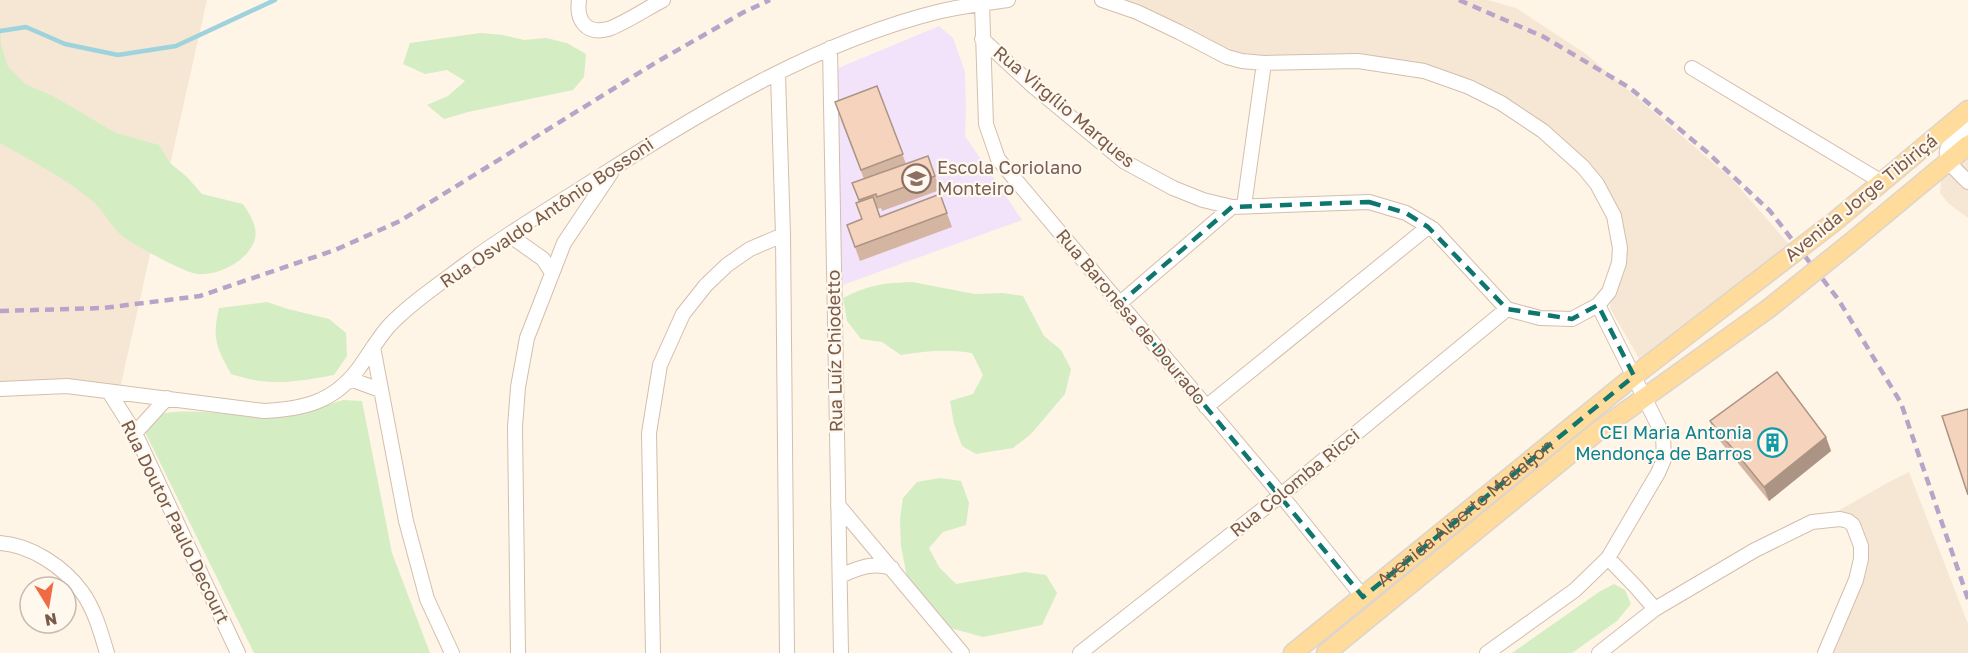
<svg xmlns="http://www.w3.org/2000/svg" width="1968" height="653" font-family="'Golos Text',sans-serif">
  <rect width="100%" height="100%" fill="#fef5e6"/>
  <!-- residential -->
  <path fill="#f6e7d4" d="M 0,0 L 207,0 L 119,393 L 0,394 Z
    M 1116,0 L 1488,0 L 1516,8 L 1586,54 L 1732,179 L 1800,257 L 1645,369 L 1610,308 L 1619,249 L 1599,179 L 1552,129 L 1476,81 L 1371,57 L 1240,57 Z
    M 1968,158 L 1968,218 L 1948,203 L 1940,193 L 1941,180 Z
    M 1909,472 L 1968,624 L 1968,653 L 1824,653 L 1861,554 L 1848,523 L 1820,521 L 1889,482 Z"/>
  <!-- education -->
  <path fill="#f2e3fa" d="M 939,26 L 953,38 L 965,72 L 966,111 L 965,136 L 1022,220 L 840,286 L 836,69 Z"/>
  <!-- green -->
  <path fill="#d4edc3" d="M 0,19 L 1,45 L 8,67 L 25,84 L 53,96 L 116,133 L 159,145 L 170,163 L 187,177 L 202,194 L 243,204 C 251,216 261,231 252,246 C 243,263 217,276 197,274 C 183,272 132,244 120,234 C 109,223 102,208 90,199 C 63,177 30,160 0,143 Z
    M 480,33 L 503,35 L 524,40 L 546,38 L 567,43 L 586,54 L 584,77 L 573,90 L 468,112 L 444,119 L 427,105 L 448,96 L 465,81 L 447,70 L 425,74 L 403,64 L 410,43 Z
    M 912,282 L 975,294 L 1003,293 L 1023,296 L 1044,336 L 1061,350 L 1071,369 L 1065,394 L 1031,434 L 1013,448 L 976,454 L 962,446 L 954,424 L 950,401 L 973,394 L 983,375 L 972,353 C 947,349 926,351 901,355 L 882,342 L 861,339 L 847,321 L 843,298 C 869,285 883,283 912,282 Z
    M 267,302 L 288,309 L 329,319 L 346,333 L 347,356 L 334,375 C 294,382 270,387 231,374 C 216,347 212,338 219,308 Z
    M 343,400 L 362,401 L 392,553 L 430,653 L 254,653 L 145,432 C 146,426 148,420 154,417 C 176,404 243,418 270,417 C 296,417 319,408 343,400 Z
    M 940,478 L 961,481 L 969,503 L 966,525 L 943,532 L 929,548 L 939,567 L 956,584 L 1025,572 L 1046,575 L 1057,593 L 1042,625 L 983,637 L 939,625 L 921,614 L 910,592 L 901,546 L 900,519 L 903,498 L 917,482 Z
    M 1614,584 L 1625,590 L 1631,604 L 1617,621 L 1572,653 L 1512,653 L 1599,592 Z"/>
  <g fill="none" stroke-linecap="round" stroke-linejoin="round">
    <!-- stream -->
    <path stroke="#9ed2dc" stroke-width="4.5" d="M 0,31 L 26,27 L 65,44 L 118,55 L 176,46 L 275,0"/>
    <defs>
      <path id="minor" d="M 579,0 C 576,20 586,35 608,29 C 622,25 649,7 663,0
        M 982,4 L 986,124 L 998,159 L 1281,495 L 1363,597
        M 982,39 L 1033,86 L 1125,162 L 1173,188 L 1203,200 L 1232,207 L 1369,202 L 1406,213 L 1433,229 L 1507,309 L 1540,318 L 1572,319 L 1598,305 L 1609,292 L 1619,263 L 1620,248 L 1614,216 L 1597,184 L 1583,167 L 1543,131 L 1501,103 L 1469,87 L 1424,71 L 1358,61 L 1264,63 L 1242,61 L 1227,57 L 1179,32 L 1137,12 L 1102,0
        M 830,48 L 841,653
        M 1692,68 L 1882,182
        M 778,75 L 783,235 L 787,653
        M 1968,125 C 1939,152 1940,155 1968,182
        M 1244,206 L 1264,63
        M 509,235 L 543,259 L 552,273
        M 1120,303 L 1232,207
        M 373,347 L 406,521 L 427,599 L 452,653
        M 350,379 L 380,390
        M 0,389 L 67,386 L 264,411 C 304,409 334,402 359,368 C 369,354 377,340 388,327 C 408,305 442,282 466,264 C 508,233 554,206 599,177 C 704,110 818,41 941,11 C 963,6 986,3 1008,0
        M 109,392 L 135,433 L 238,653
        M 1206,407 L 1428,227
        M 135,433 L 167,398
        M 838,505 L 962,653
        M 0,543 C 31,545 64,567 82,592 C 95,610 101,633 107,653
        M 1608,558 L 1636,587 L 1655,609
        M 840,576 C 859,568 871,562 892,568
        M 518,653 L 515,427 L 518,387 L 527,338 L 564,243 L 611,173
        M 653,653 L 649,433 L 660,365 L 683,314 L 706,285 L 727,265 L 750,249 L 783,235
        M 1080,653 L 1281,495 L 1507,309
        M 1487,653 L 1575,590 L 1608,558 L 1658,473 L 1664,459 L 1663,435 L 1598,305
        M 1599,653 L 1655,609 L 1755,550 L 1812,522 L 1840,519 L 1848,521 L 1853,525 L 1861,546 L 1861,559 L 1856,580 L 1825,653"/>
      <g id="major">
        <path d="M 1834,222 L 1968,110"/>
        <path d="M 1849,244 L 1968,145"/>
        <path id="s1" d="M 1293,653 L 1634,376 L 1752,285"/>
        <path d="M 1326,653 L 1598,431 L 1768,309"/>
      </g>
    </defs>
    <!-- minor casing -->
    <use href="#minor" stroke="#d4bead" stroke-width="16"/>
    <!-- major casing -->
    <use href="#major" stroke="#dcd4cf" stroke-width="21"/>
    <!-- minor -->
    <use href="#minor" stroke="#fff" stroke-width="14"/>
    <!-- major -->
    <use href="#major" stroke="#ffdb9c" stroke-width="18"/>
    <!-- rail -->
    <path stroke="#b8a3c9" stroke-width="4.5" stroke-dasharray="9 6" stroke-linecap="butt" d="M 1459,0 L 1544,37 L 1630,88 L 1707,152 L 1770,211 L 1838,299 L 1901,403 L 1968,599
      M 0,311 L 103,308 L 200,296 L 335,250 L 400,221 L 655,63 L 744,12 L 770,0"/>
    <defs>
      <path id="major-bridge" d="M 1752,285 L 1834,222
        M 1768,309 L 1849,244"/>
    </defs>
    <!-- major-bridge casing -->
    <use href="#major-bridge" stroke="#dcd4cf" stroke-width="21" stroke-linecap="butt"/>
    <!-- major-bridge -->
    <use href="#major-bridge" stroke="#ffdb9c" stroke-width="18"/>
  </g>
  <!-- wall -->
  <path fill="#d3b5a2" d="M 877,86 L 906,164 L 928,156 L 940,190 L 882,211 L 881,208 L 877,209 L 880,217 L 940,194 L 952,227 L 860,261 L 847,225 L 862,219 L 859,202 L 852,183 L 864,179 L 841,120 Z
    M 1710,421 L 1826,437 L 1831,451 L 1769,501 L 1715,435 Z"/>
  <!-- shaded-wall -->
  <path fill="#ac9484" d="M 1826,437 L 1831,451 L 1769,501 L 1764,487 Z"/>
  <!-- building -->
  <path fill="#f5d3bc" stroke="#ac9484" stroke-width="1.5" d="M 877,86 L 903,154 L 861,170 L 835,102 Z
    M 928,156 L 935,176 L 877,197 L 876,194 L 859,200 L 852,183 Z
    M 940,194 L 947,213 L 855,247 L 847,225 L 862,219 L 856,203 L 873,197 L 880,217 Z
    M 1777,372 L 1826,437 L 1764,487 L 1710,421 Z
    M 1968,409 L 1968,495 L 1942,416 Z"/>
  <!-- marked area -->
  <path fill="none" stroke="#0f766e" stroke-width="4.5" stroke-dasharray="12 8" stroke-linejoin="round" d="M 1369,202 L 1406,213 L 1428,227 L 1507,309 L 1572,319 L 1598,305 L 1634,376 L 1363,597 L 1120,303 L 1232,207 Z"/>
  <!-- icons -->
  <defs>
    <symbol id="school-ring" viewBox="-11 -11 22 22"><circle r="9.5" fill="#fff8ee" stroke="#8d6e63" stroke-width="1.5"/><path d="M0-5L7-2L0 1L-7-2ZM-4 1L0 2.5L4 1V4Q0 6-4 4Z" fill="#8d6e63"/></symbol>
    <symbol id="building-ring" viewBox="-11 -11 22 22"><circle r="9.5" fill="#fff8ee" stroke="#0f9aa8" stroke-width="1.5"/><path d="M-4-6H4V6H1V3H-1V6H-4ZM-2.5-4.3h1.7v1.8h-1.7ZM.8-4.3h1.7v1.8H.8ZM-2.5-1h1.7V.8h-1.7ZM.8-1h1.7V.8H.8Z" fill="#0f9aa8"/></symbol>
  </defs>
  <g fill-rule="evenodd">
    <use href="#school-ring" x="900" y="162" width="33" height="33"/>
    <use href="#building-ring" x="1756" y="426" width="33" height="33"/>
  </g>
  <g text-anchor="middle" stroke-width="4.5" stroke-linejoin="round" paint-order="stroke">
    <!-- street labels -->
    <g font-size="18" fill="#7a5a48" stroke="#fff8ee">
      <text transform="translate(1064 107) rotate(40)" y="6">Rua Virgílio Marques</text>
      <text transform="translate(1861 198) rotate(-39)" y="6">Avenida Jorge Tibiriçá</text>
      <text transform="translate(547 213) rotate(-34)" y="6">Rua Osvaldo Antônio Bossoni</text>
      <text transform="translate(1131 317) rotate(50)" y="6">Rua Baronesa de Dourado</text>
      <text transform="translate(835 351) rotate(-91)" y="6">Rua Luíz Chiodetto</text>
      <text transform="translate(1295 483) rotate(-39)" y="6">Rua Colomba Ricci</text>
      <text dy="6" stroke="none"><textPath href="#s1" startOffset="222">Avenida Alberto Medaljon</textPath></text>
      <text transform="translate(175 522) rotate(64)" y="6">Rua Doutor Paulo Decourt</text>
    </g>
    <!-- education labels -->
    <g font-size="18" fill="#785e54" stroke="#fff8ee" text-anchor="start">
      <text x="937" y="174">Escola Coriolano<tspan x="937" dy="21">Monteiro</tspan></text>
    </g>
    <!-- culture labels -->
    <g font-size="18" fill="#0d838f" stroke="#fff8ee" text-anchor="end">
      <text x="1752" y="439">CEI Maria Antonia<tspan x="1752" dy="21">Mendonça de Barros</tspan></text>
    </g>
  </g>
  <!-- north arrow -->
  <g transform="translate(48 605) rotate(169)"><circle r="28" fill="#fff8ee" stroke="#cab9ac" stroke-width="1.5"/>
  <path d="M0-4.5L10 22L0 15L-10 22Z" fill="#f06b43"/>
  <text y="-9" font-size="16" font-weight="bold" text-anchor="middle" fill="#7a5a48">N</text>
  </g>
</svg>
